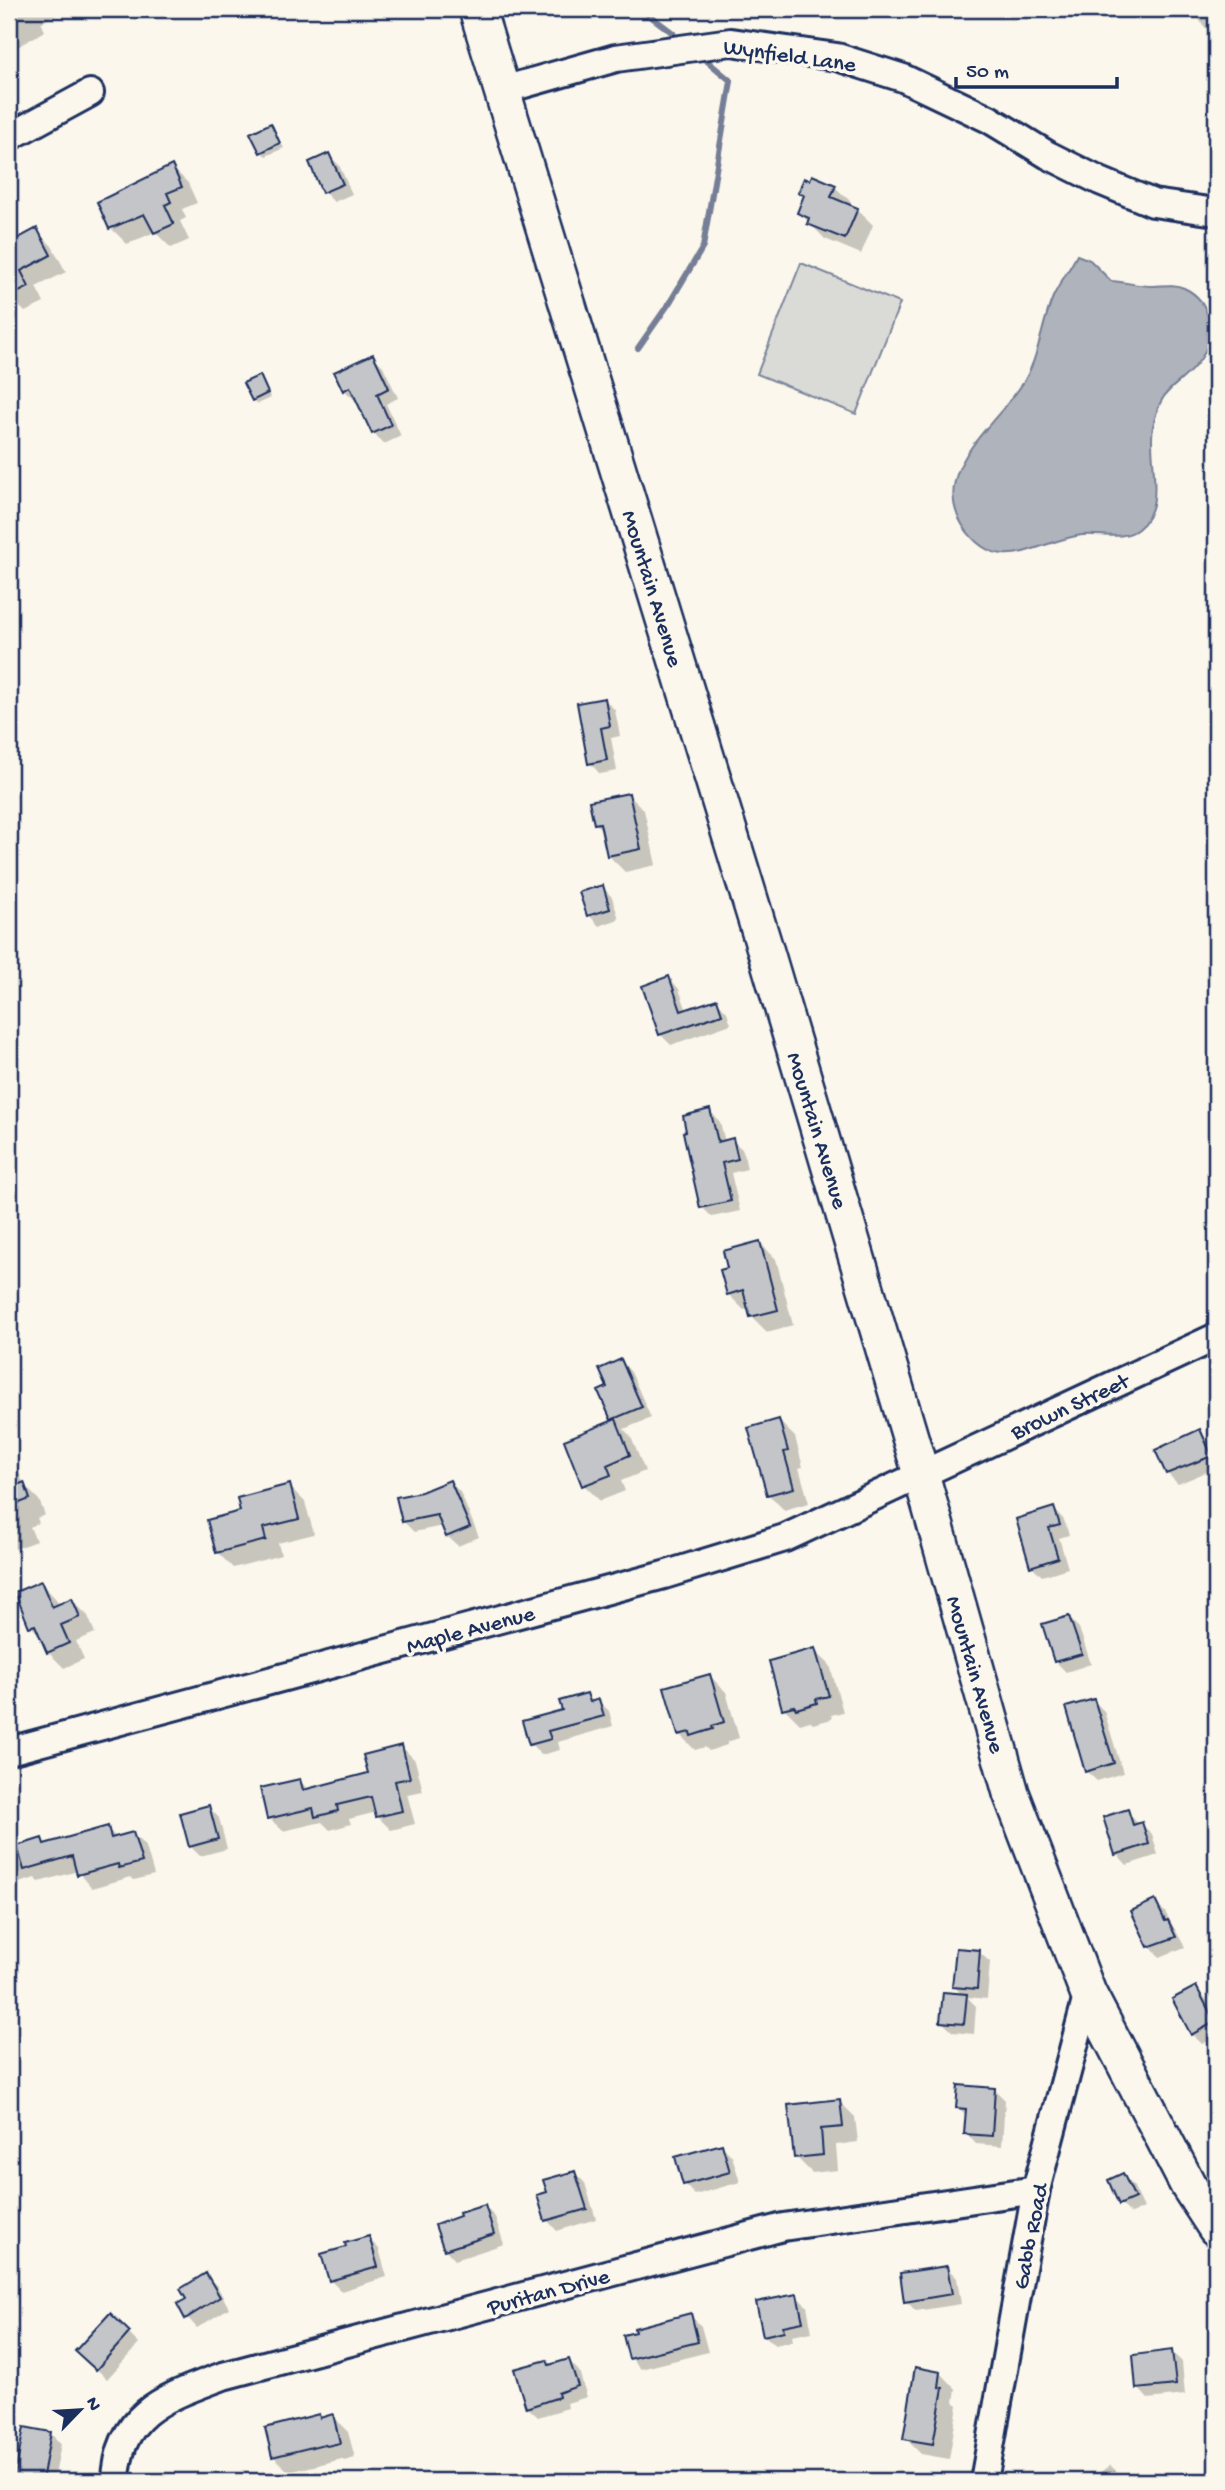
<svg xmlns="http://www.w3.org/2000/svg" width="1225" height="2490" font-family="'Gochi Hand',sans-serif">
  <rect width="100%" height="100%" fill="#fbf7ec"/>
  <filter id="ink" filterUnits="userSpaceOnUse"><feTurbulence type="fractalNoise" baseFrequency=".0143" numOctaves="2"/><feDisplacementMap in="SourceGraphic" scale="14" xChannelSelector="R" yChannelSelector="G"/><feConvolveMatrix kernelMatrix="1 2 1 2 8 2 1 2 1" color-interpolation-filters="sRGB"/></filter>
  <g filter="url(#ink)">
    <!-- green -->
    <path fill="#dadad7" stroke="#7a849a" stroke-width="2" d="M 801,263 L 900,303 L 856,414 L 757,374 Z"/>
    <!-- water -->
    <path fill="#afb3bb" stroke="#747e96" stroke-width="2" d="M 1077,255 L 1090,260 L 1111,281 C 1125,282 1139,286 1153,286 C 1164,286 1173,283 1184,288 C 1212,301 1217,336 1200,360 C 1178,390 1161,383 1153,427 C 1147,458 1168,506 1138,529 C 1123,541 1101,533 1082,535 C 1036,541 999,580 963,526 C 955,513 951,497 955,481 C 962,448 1002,414 1021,386 C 1039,360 1041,325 1053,297 C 1060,282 1070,269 1077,255 Z"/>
    <!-- shadow -->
    <path fill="#0003" d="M 9,9 L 66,9 L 41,23 L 45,31 L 14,49 L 9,44 Z
      M 1193,9 L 1216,9 L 1216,38 L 1202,24 Z
      M 270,125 L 284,148 L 266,156 L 261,152 Z
      M 329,155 L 339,165 L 352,194 L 334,202 L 324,192 Z
      M 172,167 L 188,183 L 197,203 L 182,209 L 186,218 L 180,221 L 189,240 L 171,248 L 155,232 L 127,244 L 111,228 L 99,202 Z
      M 835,187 L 851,202 L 850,206 L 857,209 L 873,225 L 861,254 L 825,239 L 799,212 L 805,197 L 800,192 Z
      M 36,230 L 52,246 L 66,272 L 36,287 L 44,303 L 25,312 L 9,296 L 9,245 Z
      M 373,356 L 383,366 L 398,398 L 386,404 L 401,436 L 384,444 L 373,433 L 357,399 L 355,400 L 344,390 Z
      M 259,377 L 271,398 L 258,404 L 253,400 Z
      M 604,699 L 615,710 L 620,736 L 611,738 L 617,771 L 600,774 L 590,763 Z
      M 628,794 L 644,810 L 656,865 L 625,872 L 609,856 L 604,832 L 595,823 Z
      M 602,887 L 612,897 L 619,919 L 599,926 L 589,915 Z
      M 669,978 L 679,989 L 687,1011 L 717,1001 L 727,1012 L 731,1024 L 671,1045 L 660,1034 Z
      M 710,1111 L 720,1122 L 725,1142 L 732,1140 L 743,1150 L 747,1169 L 731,1173 L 740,1211 L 712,1217 L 702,1207 Z
      M 760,1243 L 776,1259 L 793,1325 L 767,1332 L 751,1316 L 749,1308 L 744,1310 L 728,1294 L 729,1269 Z
      M 621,1361 L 631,1372 L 651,1418 L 624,1429 L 631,1437 L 645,1471 L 621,1481 L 625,1491 L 600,1501 L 584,1485 L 614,1421 L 609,1388 Z
      M 779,1421 L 795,1437 L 803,1467 L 799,1468 L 809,1503 L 784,1510 L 768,1494 Z
      M 1199,1431 L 1210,1442 L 1216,1456 L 1216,1468 L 1178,1484 L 1167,1473 Z
      M 9,1456 L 15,1462 L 24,1485 L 39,1500 L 45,1515 L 37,1518 L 39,1523 L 30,1527 L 36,1541 L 15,1549 L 9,1543 Z
      M 450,1482 L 460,1492 L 479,1537 L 458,1546 L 447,1536 L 443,1526 L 414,1532 L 403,1521 Z
      M 289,1486 L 305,1502 L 314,1534 L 278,1543 L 281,1555 L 233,1568 L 217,1552 L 243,1513 Z
      M 1054,1509 L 1064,1520 L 1069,1535 L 1059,1538 L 1068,1568 L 1042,1576 L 1032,1566 Z
      M 1216,1543 L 1216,1571 L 1207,1547 Z
      M 41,1583 L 56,1599 L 59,1606 L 72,1600 L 88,1616 L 95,1633 L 76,1641 L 84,1659 L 64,1668 L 48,1652 L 42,1637 L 31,1626 Z
      M 1069,1618 L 1079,1628 L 1091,1664 L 1066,1672 L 1056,1662 L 1044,1625 Z
      M 814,1650 L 830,1665 L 843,1712 L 831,1715 L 832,1719 L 813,1724 L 810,1721 L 800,1724 L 784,1708 Z
      M 710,1676 L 726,1692 L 739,1738 L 727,1742 L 727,1745 L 709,1751 L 705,1747 L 695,1750 L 679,1734 Z
      M 587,1695 L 594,1702 L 599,1701 L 609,1711 L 613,1726 L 558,1742 L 560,1750 L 541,1755 L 531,1744 L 564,1711 Z
      M 1094,1701 L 1104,1711 L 1123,1773 L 1097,1781 L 1086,1771 Z
      M 402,1747 L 415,1760 L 423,1791 L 407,1794 L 415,1824 L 391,1830 L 378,1817 L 377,1812 L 349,1819 L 351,1824 L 330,1830 L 322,1822 L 283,1831 L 269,1818 L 300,1781 L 309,1790 L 370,1774 Z
      M 209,1807 L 219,1818 L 227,1849 L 200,1856 L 190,1846 Z
      M 1127,1811 L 1139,1825 L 1141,1824 L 1152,1834 L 1158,1855 L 1127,1865 L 1117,1854 Z
      M 107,1828 L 117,1838 L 133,1834 L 146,1847 L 154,1875 L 134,1880 L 131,1877 L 92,1888 L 78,1871 L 39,1882 L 35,1878 L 9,1886 L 9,1847 L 11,1850 L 41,1840 L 46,1845 Z
      M 1154,1902 L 1165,1912 L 1185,1947 L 1160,1957 L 1149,1946 Z
      M 979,1952 L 990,1962 L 987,1999 L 967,1997 L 976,2006 L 974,2034 L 953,2032 L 942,2022 L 963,1996 L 954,1986 Z
      M 1196,1988 L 1206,1999 L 1216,2018 L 1216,2037 L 1202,2044 L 1192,2034 Z
      M 995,2090 L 1005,2100 L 1002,2146 L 976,2144 L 966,2133 L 967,2116 L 958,2107 Z
      M 839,2101 L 855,2117 L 858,2142 L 836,2145 L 838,2170 L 812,2173 L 796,2157 Z
      M 722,2146 L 732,2156 L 740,2182 L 695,2195 L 685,2185 L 678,2158 Z
      M 575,2173 L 585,2183 L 596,2219 L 557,2231 L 547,2220 L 549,2193 Z
      M 1122,2175 L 1133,2185 L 1144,2208 L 1131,2214 L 1121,2204 Z
      M 485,2207 L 495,2217 L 504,2244 L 455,2260 L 445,2249 Z
      M 368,2238 L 379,2249 L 387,2277 L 341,2291 L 330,2280 Z
      M 947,2268 L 957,2278 L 961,2304 L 916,2311 L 906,2301 Z
      M 206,2276 L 217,2286 L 229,2308 L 197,2328 L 187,2317 L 188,2300 Z
      M 796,2296 L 807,2306 L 812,2332 L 792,2336 L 793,2341 L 775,2345 L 764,2335 Z
      M 110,2315 L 139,2344 L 107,2379 L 88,2361 Z
      M 690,2315 L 701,2326 L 708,2352 L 641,2369 L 631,2358 Z
      M 1172,2352 L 1182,2362 L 1185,2395 L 1148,2399 L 1138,2388 Z
      M 547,2361 L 551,2366 L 569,2361 L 579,2371 L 587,2397 L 567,2403 L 568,2408 L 538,2417 L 527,2407 Z
      M 941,2373 L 956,2389 L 954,2402 L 958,2405 L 949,2459 L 921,2454 L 905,2438 Z
      M 332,2416 L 348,2432 L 355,2458 L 344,2461 L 342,2459 L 289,2472 L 273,2456 L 321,2419 Z
      M 50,2433 L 61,2444 L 54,2481 L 17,2481 L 16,2480 Z
      M 1110,2465 L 1127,2481 L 1079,2481 L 1090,2472 L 1095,2476 Z"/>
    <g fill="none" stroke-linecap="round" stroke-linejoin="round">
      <!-- stream -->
      <path stroke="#747e96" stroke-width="6" d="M 641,9 L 673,33
        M 638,348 L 670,302 L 703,247 L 731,81 L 707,61"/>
    </g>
    <!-- building -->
    <path fill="#c3c5c9" stroke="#1b2f5e" stroke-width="2" d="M 271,123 L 280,143 L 260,153 L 250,133 Z
      M 329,153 L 343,184 L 322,193 L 309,162 Z
      M 172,165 L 182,187 L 167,193 L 171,202 L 165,205 L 174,224 L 154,233 L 144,214 L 109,229 L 97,202 Z
      M 812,175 L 836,185 L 831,197 L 858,208 L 845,239 L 807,224 L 809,218 L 797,213 L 804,195 L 798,193 L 804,178 L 810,180 Z
      M 37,228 L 51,255 L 21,271 L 29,287 L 9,297 L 9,243 Z
      M 373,354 L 389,388 L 377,394 L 391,425 L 372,434 L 350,387 L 343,391 L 334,372 Z
      M 260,375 L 268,393 L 252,401 L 243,383 Z
      M 605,698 L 610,726 L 601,728 L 607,760 L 588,764 L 577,703 Z
      M 629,793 L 641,849 L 607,856 L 600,823 L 594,824 L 589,801 Z
      M 603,885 L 610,909 L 587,916 L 579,892 Z
      M 669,976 L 681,1011 L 717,999 L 722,1014 L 659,1035 L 642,986 Z
      M 710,1109 L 718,1142 L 733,1138 L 738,1159 L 722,1163 L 731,1201 L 700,1208 L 683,1132 L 686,1131 L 683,1116 Z
      M 760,1241 L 778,1310 L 750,1317 L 743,1290 L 727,1295 L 720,1270 L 727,1268 L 723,1251 Z
      M 621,1359 L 642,1407 L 611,1420 L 598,1391 L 607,1387 L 599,1369 Z
      M 616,1419 L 630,1455 L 607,1465 L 611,1475 L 582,1486 L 564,1440 Z
      M 779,1419 L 788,1451 L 784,1452 L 794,1488 L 767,1495 L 748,1428 Z
      M 1200,1429 L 1212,1456 L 1166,1474 L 1155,1450 Z
      M 450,1480 L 470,1527 L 446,1537 L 437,1515 L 402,1522 L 396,1497 L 421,1492 Z
      M 24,1482 L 30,1499 L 9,1507 L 9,1489 Z
      M 290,1484 L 299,1519 L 263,1528 L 266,1540 L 216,1553 L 207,1520 L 240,1511 L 237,1498 Z
      M 1054,1507 L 1060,1525 L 1049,1528 L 1058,1558 L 1030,1567 L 1016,1519 Z
      M 41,1581 L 52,1607 L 72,1598 L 80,1617 L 61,1625 L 69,1643 L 47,1653 L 35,1625 L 29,1627 L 15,1592 Z
      M 1069,1616 L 1082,1654 L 1054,1662 L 1042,1624 Z
      M 815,1648 L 829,1696 L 816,1699 L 817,1703 L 796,1709 L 794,1706 L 782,1709 L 769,1661 Z
      M 710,1674 L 724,1722 L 712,1726 L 713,1729 L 691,1736 L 690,1732 L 678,1735 L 664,1687 Z
      M 587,1693 L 590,1702 L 599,1699 L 604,1716 L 548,1731 L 551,1739 L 529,1745 L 522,1721 L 562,1710 L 559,1701 Z
      M 1094,1699 L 1114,1763 L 1085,1772 L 1066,1707 Z
      M 402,1745 L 410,1778 L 395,1781 L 402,1811 L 376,1817 L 371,1797 L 337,1805 L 338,1811 L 315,1817 L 313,1808 L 267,1819 L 260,1788 L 300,1779 L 303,1790 L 368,1773 L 363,1755 Z
      M 209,1805 L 218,1839 L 189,1847 L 180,1813 Z
      M 1128,1809 L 1133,1825 L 1142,1822 L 1149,1844 L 1115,1855 L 1103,1817 Z
      M 108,1826 L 111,1838 L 133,1832 L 142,1862 L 119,1868 L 118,1864 L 77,1875 L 72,1856 L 24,1870 L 17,1846 L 42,1838 L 44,1844 Z
      M 1155,1900 L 1165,1921 L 1168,1920 L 1176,1937 L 1148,1947 L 1131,1911 Z
      M 956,1948 L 980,1950 L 977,1989 L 952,1987 Z
      M 1196,1986 L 1215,2022 L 1191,2035 L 1172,1999 Z
      M 943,1992 L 967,1994 L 964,2024 L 940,2022 Z
      M 958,2085 L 995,2088 L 992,2136 L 964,2134 L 966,2109 L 956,2108 Z
      M 840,2099 L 843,2127 L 821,2129 L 823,2155 L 794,2158 L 788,2105 Z
      M 722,2144 L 730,2172 L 683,2185 L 675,2157 Z
      M 575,2171 L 587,2209 L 545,2221 L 537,2195 L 547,2192 L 543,2180 Z
      M 1123,2173 L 1135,2198 L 1119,2205 L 1108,2180 Z
      M 485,2205 L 494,2234 L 444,2250 L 435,2225 L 460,2216 L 459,2213 Z
      M 369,2236 L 378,2267 L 329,2281 L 321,2254 L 346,2247 L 345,2243 Z
      M 947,2266 L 952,2294 L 904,2302 L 900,2273 Z
      M 206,2273 L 220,2297 L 185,2319 L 177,2304 L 186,2299 L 180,2289 Z
      M 797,2294 L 803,2322 L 783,2326 L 784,2331 L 763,2336 L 756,2302 Z
      M 110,2313 L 130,2332 L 96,2370 L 75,2351 Z
      M 691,2313 L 698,2342 L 629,2359 L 623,2335 L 635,2332 L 634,2328 Z
      M 1172,2350 L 1176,2385 L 1136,2389 L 1133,2355 Z
      M 569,2359 L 578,2386 L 558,2393 L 559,2397 L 526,2408 L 514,2369 L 547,2360 L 549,2365 Z
      M 915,2367 L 941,2372 L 939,2387 L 943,2388 L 933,2444 L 903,2439 Z
      M 319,2414 L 320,2418 L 333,2414 L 340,2443 L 327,2446 L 324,2444 L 272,2457 L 265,2428 Z
      M 24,2427 L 51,2432 L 42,2481 L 14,2481 Z"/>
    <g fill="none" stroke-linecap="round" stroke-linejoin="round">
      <defs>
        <path id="minor" d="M 503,90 L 616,58 L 731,42 L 837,57 L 903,78 L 989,119 L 1048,155 L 1100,181 L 1153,203 L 1216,212
          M 9,137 L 90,93
          M 9,1751 L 664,1575 L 785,1538 L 1216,1337
          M 116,2481 C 118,2411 168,2397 223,2376 L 783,2227 L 1036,2190
          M 984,2481 L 1036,2190 L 1088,1993"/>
        <path id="major" d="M 477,9 L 766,952 L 921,1474 L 1011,1793 L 1088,1993 L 1188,2185 L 1216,2228"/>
      </defs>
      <!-- minor casing -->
      <use href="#minor" stroke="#1b2f5e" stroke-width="32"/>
      <!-- major casing -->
      <use href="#major" stroke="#1b2f5e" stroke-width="40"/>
      <!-- minor -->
      <use href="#minor" stroke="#fbf7ec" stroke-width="26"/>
      <!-- major -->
      <use href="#major" stroke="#fbf7ec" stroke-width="35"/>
    </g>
  </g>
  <g text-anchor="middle" stroke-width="7" stroke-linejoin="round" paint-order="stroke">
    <!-- street labels -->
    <g font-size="23" fill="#1b2f5e" stroke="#fbf7ec">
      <text transform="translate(790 54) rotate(8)" y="8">Wynfield Lane</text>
      <text transform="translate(654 588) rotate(73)" y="8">Mountain Avenue</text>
      <text transform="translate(819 1130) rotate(73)" y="8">Mountain Avenue</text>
      <text transform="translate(1069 1405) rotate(-25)" y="8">Brown Street</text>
      <text transform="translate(470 1628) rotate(-15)" y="8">Maple Avenue</text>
      <text transform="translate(977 1674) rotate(74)" y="8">Mountain Avenue</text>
      <text transform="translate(1029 2236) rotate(-79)" y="8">Gabb Road</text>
      <text transform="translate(548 2290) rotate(-15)" y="8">Puritan Drive</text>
    </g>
  </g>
  <!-- margin -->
  <rect width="1225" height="2490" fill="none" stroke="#fbf7ec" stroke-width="35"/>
  <rect x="18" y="18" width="1190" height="2455" fill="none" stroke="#1b2f5e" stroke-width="2.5" filter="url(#ink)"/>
  <!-- north arrow -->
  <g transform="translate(80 2410) rotate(65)" stroke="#fbf7ec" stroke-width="5" paint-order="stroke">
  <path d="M0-5L12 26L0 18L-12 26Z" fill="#1b2f5e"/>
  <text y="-10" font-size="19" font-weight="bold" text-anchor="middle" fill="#1b2f5e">N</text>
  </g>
  <!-- scale -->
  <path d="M956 77v10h161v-10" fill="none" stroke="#1b2f5e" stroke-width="3.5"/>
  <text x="966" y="77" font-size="21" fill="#1b2f5e" stroke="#fbf7ec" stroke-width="5" paint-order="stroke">50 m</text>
</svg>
